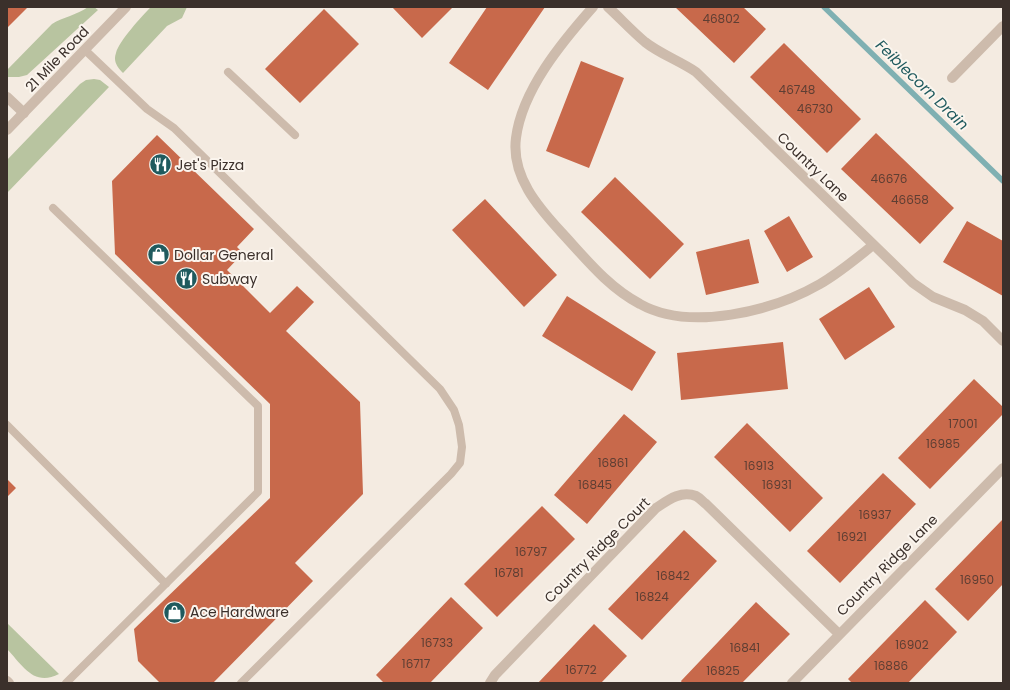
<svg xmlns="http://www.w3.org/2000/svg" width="1010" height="690" font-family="Poppins,sans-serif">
  <rect width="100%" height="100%" fill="#f4ebe1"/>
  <!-- green -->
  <path fill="#b8c4a0" d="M 88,7 L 94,7 L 98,10 L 27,75 L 19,77 L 7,77 L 7,70 L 52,24 C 63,17 77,15 88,7 Z
    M 151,7 L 187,7 L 182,18 L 167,26 L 123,73 C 117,67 113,61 116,53 C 119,41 142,16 151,7 Z
    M 94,79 L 100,80 L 109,87 L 7,193 L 7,160 L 80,84 L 86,80 Z
    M 7,623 L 59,674 C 34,687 23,666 7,649 Z"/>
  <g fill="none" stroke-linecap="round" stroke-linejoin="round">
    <!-- stream -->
    <path stroke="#7fb0b2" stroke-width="5.5" d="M 824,7 L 1003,181"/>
  </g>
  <!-- building -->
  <path fill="#c8694b" d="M 7,7 L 28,7 L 7,28 Z
    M 392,7 L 453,7 L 422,38 Z
    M 487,7 L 545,7 L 488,90 L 449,63 Z
    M 675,7 L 743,7 L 766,29 L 734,63 Z
    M 324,9 L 359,44 L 300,103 L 265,69 Z
    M 784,43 L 861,119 L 827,153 L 750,77 Z
    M 581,61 L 624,78 L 589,168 L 546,151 Z
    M 876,133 L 954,208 L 920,244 L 841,169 Z
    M 157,135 L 254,229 L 237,247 L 243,253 L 227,270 L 270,313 L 297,286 L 314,302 L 286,331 L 360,402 L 363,494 L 295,563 L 313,581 L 213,683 L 160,683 L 138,661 L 134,629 L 270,498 L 270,404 L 115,254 L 112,181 Z
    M 615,177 L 684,244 L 650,279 L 581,212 Z
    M 485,199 L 557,275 L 524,307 L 452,230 Z
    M 789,216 L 813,257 L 787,272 L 764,231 Z
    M 967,221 L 1003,241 L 1003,296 L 943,262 Z
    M 749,239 L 759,283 L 706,295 L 696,252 Z
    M 869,287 L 895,327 L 845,360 L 819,319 Z
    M 567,296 L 656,352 L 632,391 L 542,336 Z
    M 783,342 L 788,389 L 681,400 L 677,353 Z
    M 974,379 L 1003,407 L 1003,414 L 930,489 L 898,458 Z
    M 624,414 L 657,442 L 587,524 L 554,495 Z
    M 747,423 L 823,498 L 790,532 L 714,457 Z
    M 883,473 L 916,504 L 840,583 L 807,551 Z
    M 7,479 L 16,488 L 7,497 Z
    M 542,506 L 575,539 L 497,617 L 464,584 Z
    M 1003,519 L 1003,584 L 968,621 L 935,589 Z
    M 684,530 L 717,561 L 642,640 L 608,609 Z
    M 451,597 L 483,628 L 430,683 L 384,683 L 376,675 Z
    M 925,600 L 957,632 L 908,683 L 852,683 L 848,679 Z
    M 756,602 L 790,634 L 742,683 L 682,683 L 681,681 Z
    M 594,624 L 627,656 L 601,683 L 538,683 Z"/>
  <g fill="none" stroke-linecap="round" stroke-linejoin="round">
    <!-- service -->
    <path stroke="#cdbbac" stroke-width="8" d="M 85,50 L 147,109 L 174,128 L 440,389 L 454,410 L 459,425 L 462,447 L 460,463 L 451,474 L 241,683
      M 228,72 L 295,135
      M 53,208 L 258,406 L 258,492 L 66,683
      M 7,425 L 166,584"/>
    <!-- minor -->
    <path stroke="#cdbbac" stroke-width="10" d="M 593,7 C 562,42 522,90 516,138 C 511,176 538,207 562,233 C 586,259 608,287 640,304 C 690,332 773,311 820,284 C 839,273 856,259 873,245
      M 608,7 C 620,18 632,31 645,42 C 660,54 680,61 696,72 L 913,283 L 933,297 L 965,310 L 983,321 L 1003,341
      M 952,78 L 1003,26
      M 7,97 L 24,113
      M 490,683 L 495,675 L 656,508 C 668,500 681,490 696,496 C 700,498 703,502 706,504 L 839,634
      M 792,683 L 1003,468"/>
    <!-- tertiary -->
    <path stroke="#cdbbac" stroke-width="10" d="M 7,130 L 126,7
      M 7,681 L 9,683"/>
  </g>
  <!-- icons -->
  <defs>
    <symbol id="restaurant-disc" viewBox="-11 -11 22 22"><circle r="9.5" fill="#1f5a5e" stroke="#fbf5ee"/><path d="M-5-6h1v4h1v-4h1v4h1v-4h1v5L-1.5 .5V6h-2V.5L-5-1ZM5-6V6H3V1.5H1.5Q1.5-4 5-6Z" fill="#fff"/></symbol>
    <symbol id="shop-disc" viewBox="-11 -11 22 22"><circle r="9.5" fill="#1f5a5e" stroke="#fbf5ee"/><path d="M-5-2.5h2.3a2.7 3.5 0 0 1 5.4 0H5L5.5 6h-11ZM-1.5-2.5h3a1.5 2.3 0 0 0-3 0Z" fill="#fff"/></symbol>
  </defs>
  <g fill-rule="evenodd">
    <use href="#restaurant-disc" x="148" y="152" width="25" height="25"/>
    <use href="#shop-disc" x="146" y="242" width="25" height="25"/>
    <use href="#restaurant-disc" x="174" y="266" width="25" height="25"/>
    <use href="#shop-disc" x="162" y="600" width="25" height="25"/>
  </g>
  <g text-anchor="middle" stroke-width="4" stroke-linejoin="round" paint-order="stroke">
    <!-- number labels -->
    <g font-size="12" fill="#5e3e33">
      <text x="721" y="23">46802</text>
      <text x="797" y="94">46748</text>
      <text x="815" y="113">46730</text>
      <text x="889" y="183">46676</text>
      <text x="910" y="204">46658</text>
      <text x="963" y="428">17001</text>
      <text x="943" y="448">16985</text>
      <text x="613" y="467">16861</text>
      <text x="759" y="470">16913</text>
      <text x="595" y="489">16845</text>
      <text x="777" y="489">16931</text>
      <text x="875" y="519">16937</text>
      <text x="852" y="541">16921</text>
      <text x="531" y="556">16797</text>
      <text x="509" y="577">16781</text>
      <text x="673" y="580">16842</text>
      <text x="977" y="584">16950</text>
      <text x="652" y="601">16824</text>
      <text x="437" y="647">16733</text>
      <text x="912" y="649">16902</text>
      <text x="745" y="652">16841</text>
      <text x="416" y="668">16717</text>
      <text x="891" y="670">16886</text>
      <text x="581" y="674">16772</text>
      <text x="723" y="675">16825</text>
    </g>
    <!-- street labels -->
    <g font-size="14" fill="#3b302b" stroke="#fbf5ee">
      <text transform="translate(57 59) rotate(-46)" y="5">21 Mile Road</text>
      <text transform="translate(813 167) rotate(44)" y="5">Country Lane</text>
      <text transform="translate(597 550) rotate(-45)" y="5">Country Ridge Court</text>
      <text transform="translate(887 565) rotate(-45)" y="5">Country Ridge Lane</text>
    </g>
    <!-- poi labels -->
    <g font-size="14" fill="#3b302b" stroke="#fbf5ee" text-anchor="start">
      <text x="176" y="170">Jet's Pizza</text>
      <text x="174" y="260">Dollar General</text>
      <text x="202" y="284">Subway</text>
      <text x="190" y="617">Ace Hardware</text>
    </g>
    <!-- water labels -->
    <g font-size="15" font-style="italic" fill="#1f5a5e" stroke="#fbf5ee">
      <text transform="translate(922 85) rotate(44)" y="5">Feiblecorn Drain</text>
    </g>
  </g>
  <!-- border -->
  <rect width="1010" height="690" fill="none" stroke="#3b302b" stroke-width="16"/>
</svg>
